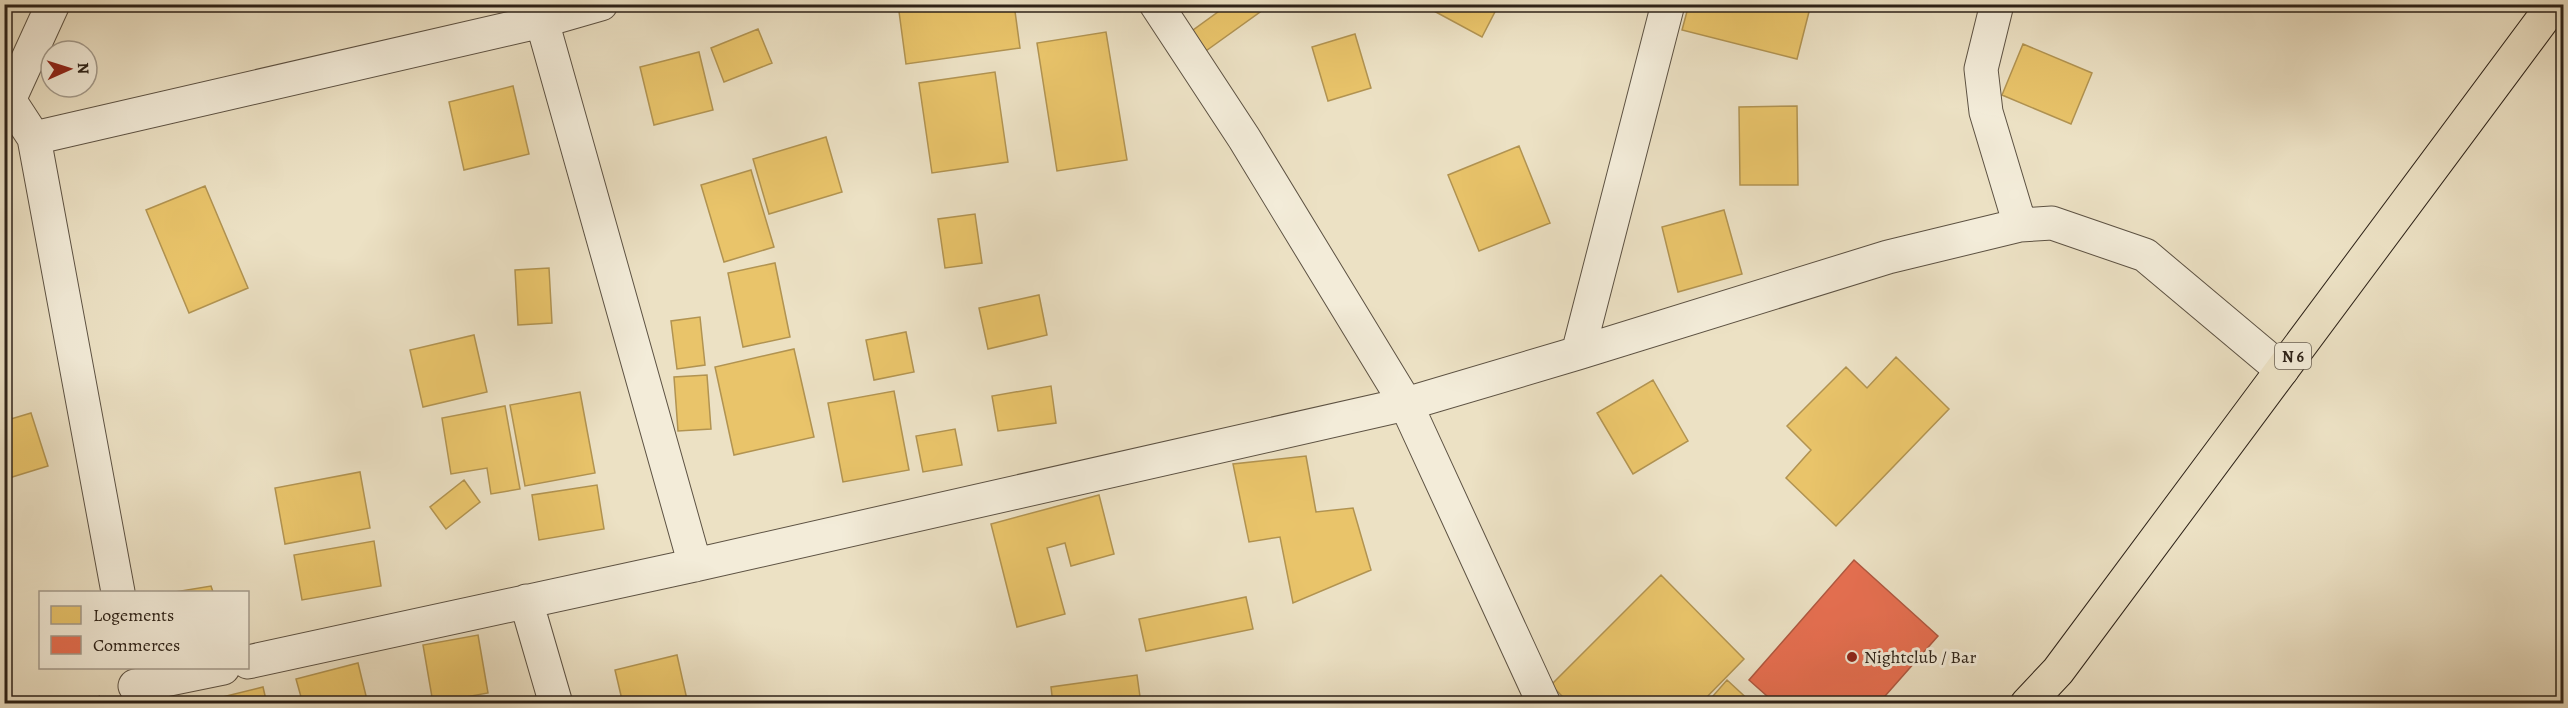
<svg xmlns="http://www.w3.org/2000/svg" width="2568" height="708" font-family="Alegreya,serif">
  <rect width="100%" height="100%" fill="#ece1c4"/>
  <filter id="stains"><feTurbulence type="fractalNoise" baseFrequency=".00333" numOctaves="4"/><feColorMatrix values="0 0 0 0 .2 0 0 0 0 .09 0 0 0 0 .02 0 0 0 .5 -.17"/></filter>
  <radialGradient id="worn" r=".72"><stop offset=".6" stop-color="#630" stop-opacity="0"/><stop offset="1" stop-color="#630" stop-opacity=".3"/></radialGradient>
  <!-- homes -->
  <path fill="#e9c46a" stroke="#b19351" stroke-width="1.5" d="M 898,4 L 1014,4 L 1020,48 L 906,64 Z
    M 1229,4 L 1254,4 L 1260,12 L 1203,53 L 1189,33 Z
    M 1421,4 L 1499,4 L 1482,37 Z
    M 1689,4 L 1811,4 L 1797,59 L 1682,30 Z
    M 758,29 L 772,63 L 724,82 L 711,48 Z
    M 1106,32 L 1127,160 L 1057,171 L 1037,43 Z
    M 1355,34 L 1371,88 L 1328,101 L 1312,47 Z
    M 2023,44 L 2092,73 L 2071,124 L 2002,95 Z
    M 699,52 L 713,110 L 654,125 L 640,67 Z
    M 995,72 L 1008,162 L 932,173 L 919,83 Z
    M 513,86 L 529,154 L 464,170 L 449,102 Z
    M 1797,106 L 1798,185 L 1740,185 L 1739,107 Z
    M 826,137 L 842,192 L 769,214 L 753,159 Z
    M 1519,146 L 1550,223 L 1479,251 L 1448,175 Z
    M 751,170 L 774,247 L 724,262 L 701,185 Z
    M 205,186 L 248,288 L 189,313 L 146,210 Z
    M 1724,210 L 1742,274 L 1678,292 L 1662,227 Z
    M 975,214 L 982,263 L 945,268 L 938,219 Z
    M 775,263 L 790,337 L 743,347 L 728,273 Z
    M 549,268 L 552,323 L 518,325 L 515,270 Z
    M 1039,295 L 1047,335 L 988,349 L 979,308 Z
    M 700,317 L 705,365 L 677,369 L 671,321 Z
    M 906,332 L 914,372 L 874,380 L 866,340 Z
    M 474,335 L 487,392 L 423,407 L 410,350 Z
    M 794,349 L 814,437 L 734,455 L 715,367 Z
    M 1896,357 L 1949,409 L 1836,526 L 1786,478 L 1811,450 L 1787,426 L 1846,367 L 1867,388 Z
    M 707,375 L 711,429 L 678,431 L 674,377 Z
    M 1653,380 L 1688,441 L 1633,474 L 1597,413 Z
    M 1051,386 L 1056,423 L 998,431 L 992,396 Z
    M 894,391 L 909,470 L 843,482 L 828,403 Z
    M 580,392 L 595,473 L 525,486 L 510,405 Z
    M 505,406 L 520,489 L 491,494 L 487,468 L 451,474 L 442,418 Z
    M 31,413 L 48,466 L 9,478 L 4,462 L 4,421 Z
    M 955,429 L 962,465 L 923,472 L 916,436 Z
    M 1306,456 L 1316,512 L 1353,508 L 1371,570 L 1293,603 L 1280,537 L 1249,542 L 1233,464 Z
    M 360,472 L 370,528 L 285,544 L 275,488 Z
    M 464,480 L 480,502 L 446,529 L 430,507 Z
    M 597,485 L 604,529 L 539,540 L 532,495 Z
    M 1099,495 L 1114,554 L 1071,566 L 1065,543 L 1047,548 L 1065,614 L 1017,627 L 991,524 Z
    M 374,541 L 381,586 L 302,600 L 294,555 Z
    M 1661,575 L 1744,659 L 1700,704 L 1570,704 L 1551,685 Z
    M 211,586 L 213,592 L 175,592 Z
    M 1246,597 L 1253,629 L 1146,651 L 1139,619 Z
    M 478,635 L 488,693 L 433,703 L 423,645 Z
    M 677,655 L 688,704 L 623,704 L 615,670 Z
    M 358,663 L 368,704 L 303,704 L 296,679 Z
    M 1137,675 L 1141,704 L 1053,704 L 1051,687 Z
    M 1727,680 L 1753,704 L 1706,704 Z
    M 263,687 L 267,704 L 219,704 L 218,698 Z"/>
  <!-- shops -->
  <path fill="#e76f51" stroke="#af5840" stroke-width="1.5" d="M 1854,560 L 1938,636 L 1878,704 L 1776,704 L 1749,680 Z"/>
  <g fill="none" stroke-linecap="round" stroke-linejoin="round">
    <defs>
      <path id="street" d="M 535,4 L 542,21 L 695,565
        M 1156,4 L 1244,138 L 1406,404 L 1544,704
        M 1997,4 L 1981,69 L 1986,112 L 2020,225
        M 4,92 L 34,138 L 118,592
        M 10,98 L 53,4
        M 34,138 L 542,21 L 601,4
        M 1578,353 L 1668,4
        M 526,601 L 556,704
        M 248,662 L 695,565 L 1406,404 L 1578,353 L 1888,257 L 2020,225 L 2052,223 L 2145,255 L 2282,370
        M 135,686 L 223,668"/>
      <path id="primary" d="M 2027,704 L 2058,671 L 2554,4"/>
    </defs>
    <!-- street casing -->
    <use href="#street" stroke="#5d5243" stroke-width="35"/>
    <!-- primary casing -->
    <use href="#primary" stroke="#2d2218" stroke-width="35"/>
    <!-- path -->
    <path stroke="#2d2218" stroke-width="4" stroke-dasharray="1.5 3" stroke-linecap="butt" d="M 82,704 L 101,697"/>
    <!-- street -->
    <use href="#street" stroke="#f3ecd9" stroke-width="33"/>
    <!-- primary -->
    <use href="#primary" stroke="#ece1c4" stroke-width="33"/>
  </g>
  <!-- markers -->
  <circle fill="#8f2418" stroke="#f3ecd9" stroke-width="2" cx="1852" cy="657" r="6"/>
  <g text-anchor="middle" stroke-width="6" stroke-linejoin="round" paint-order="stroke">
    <!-- shield labels -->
    <rect fill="#f3ecd9" stroke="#685f52" stroke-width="1.5" x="2275" y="343" width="36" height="26" rx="4.5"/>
    <g font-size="16" font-weight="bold" fill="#2d2218">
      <text x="2293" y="362">N 6</text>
    </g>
    <!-- poi labels -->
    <g font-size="18" fill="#2d2218" stroke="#f3ecd9" text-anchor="start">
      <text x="1864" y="663">Nightclub / Bar</text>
    </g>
  </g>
  <!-- margin -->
  <rect width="2568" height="708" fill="none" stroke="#ece1c4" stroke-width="24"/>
  <rect x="6" y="6" width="2556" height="696" fill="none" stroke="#2d2218" stroke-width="3"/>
  <rect x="12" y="12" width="2544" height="684" fill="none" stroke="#2d2218" stroke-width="1.5"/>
  <!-- legend -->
  <rect x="39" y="591" width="210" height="78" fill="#f3ecd9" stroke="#a49b8c" stroke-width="1.5"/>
  <rect x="51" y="606" width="30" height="18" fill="#e9c46a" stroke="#a49b8c" stroke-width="1.5"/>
  <text x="93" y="621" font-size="18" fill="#2d2218">Logements</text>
  <rect x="51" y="636" width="30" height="18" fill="#e76f51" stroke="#a49b8c" stroke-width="1.5"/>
  <text x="93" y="651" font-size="18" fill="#2d2218">Commerces</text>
  <!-- north arrow -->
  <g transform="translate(69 69) rotate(87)"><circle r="28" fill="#f3ecd9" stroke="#a49b8c" stroke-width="1.5"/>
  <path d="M0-4.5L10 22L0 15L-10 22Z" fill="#8f2418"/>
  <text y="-9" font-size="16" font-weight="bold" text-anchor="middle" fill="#2d2218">N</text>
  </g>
  <rect width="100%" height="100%" filter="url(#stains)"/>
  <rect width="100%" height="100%" fill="url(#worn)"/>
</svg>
